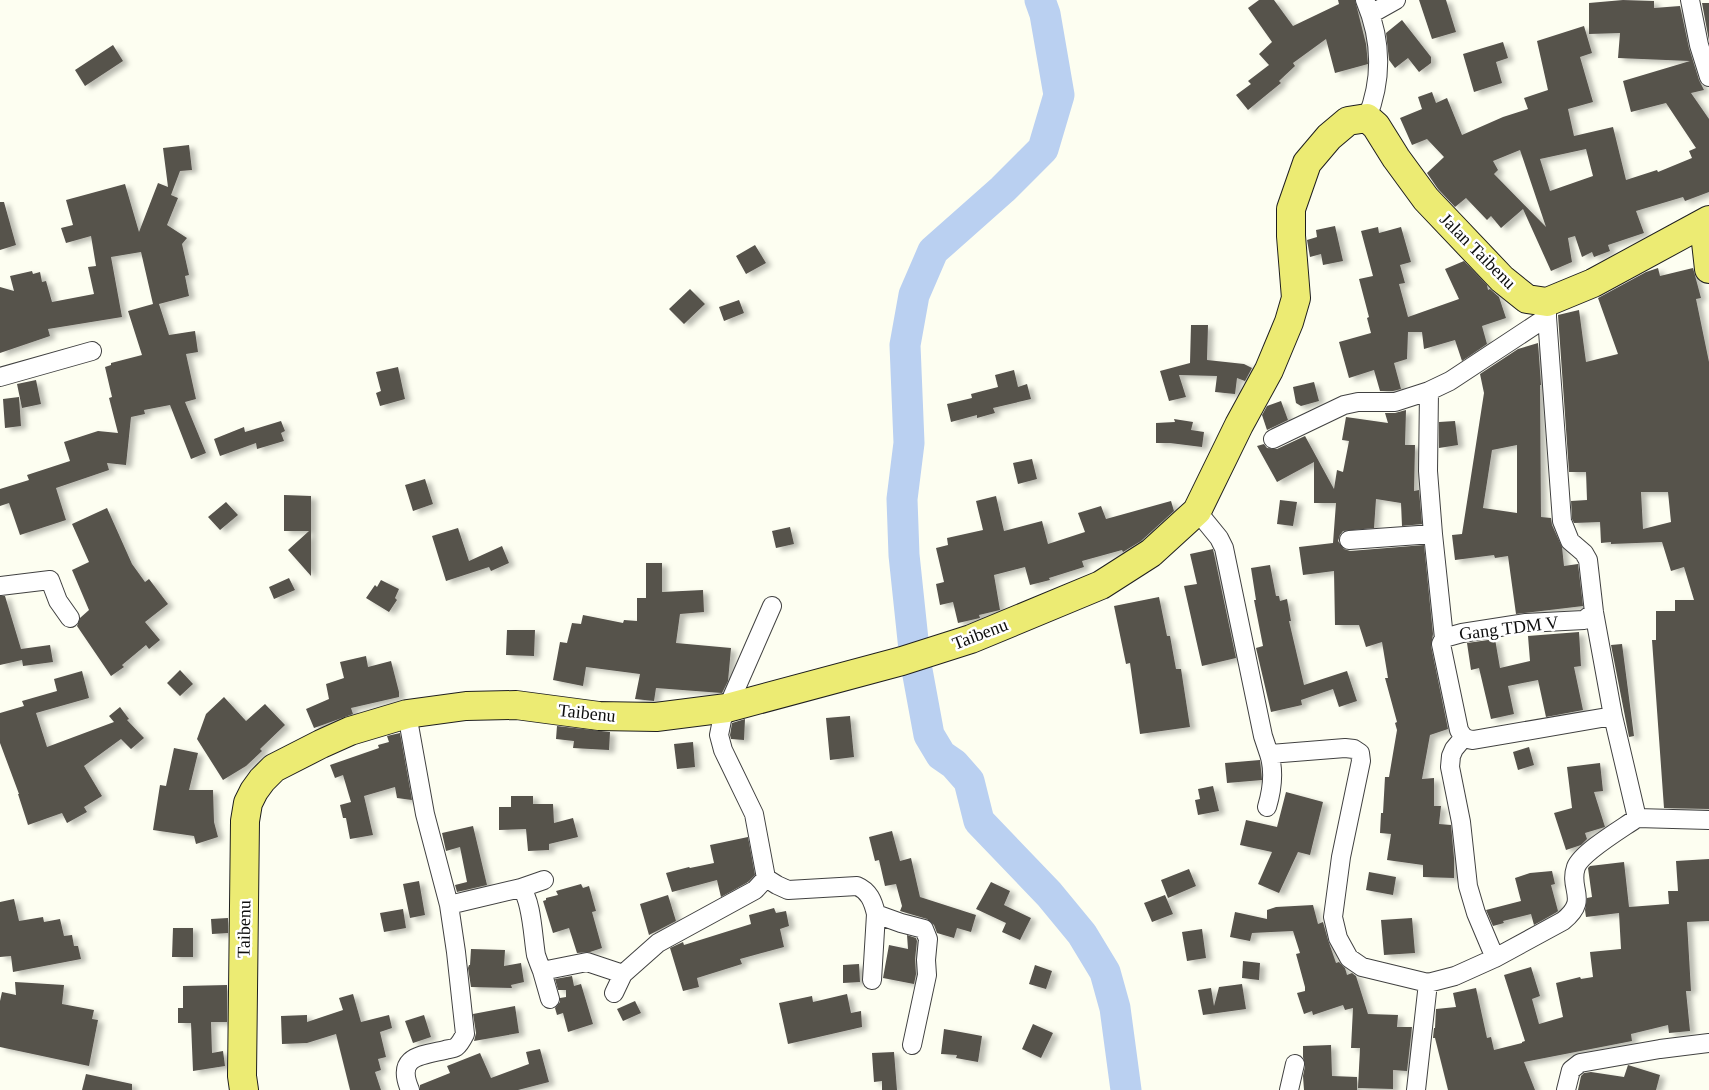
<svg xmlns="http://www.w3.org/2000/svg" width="1709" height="1090" font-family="Georgia,serif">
  <defs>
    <filter id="shadow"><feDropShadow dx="5.5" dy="3" stdDeviation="2.5" flood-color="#0004"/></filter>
  </defs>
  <rect width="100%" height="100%" fill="#fdfef1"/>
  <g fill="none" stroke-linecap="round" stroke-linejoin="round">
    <!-- river -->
    <path stroke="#bad0f1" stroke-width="31" d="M 1040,0 L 1045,14 L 1059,95 L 1043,149 L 1003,189 L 933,251 L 914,295 L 905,345 L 909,443 L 902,499 L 904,555 L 915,659 L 929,735 L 941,755 L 954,764 L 969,781 L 979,821 L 1049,894 L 1082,934 L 1105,972 L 1115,1008 L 1126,1090"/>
  </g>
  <!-- building -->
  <path fill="#56524c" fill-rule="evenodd" filter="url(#shadow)" d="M 1259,0 L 1274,0 L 1293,26 L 1339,4 L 1338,0 L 1355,0 L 1366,44 L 1368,64 L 1335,73 L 1326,39 L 1293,63 L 1295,66 L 1279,81 L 1281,83 L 1248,110 L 1236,95 L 1251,84 L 1248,81 L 1269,65 L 1259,54 L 1272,42 L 1248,8 Z
    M 1419,0 L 1446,0 L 1456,32 L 1432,39 Z
    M 1623,0 L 1654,1 L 1654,8 L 1680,6 L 1689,48 L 1699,80 L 1704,90 L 1691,93 L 1709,119 L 1709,192 L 1685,201 L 1683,197 L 1636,211 L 1644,233 L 1608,245 L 1610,251 L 1594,257 L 1592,252 L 1582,257 L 1575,236 L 1568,238 L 1572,262 L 1551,271 L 1523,209 L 1501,228 L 1491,216 L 1487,220 L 1466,198 L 1455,207 L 1438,189 L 1427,173 L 1444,157 L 1427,139 L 1412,145 L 1400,118 L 1422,109 L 1418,97 L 1432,92 L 1436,103 L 1447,98 L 1462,135 L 1503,117 L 1528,109 L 1524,98 L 1548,90 L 1537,41 L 1584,26 L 1592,53 L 1580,57 L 1593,102 L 1568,109 L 1574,136 L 1613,127 L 1626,180 L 1657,170 L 1658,172 L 1692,158 L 1689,151 L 1696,148 L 1666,103 L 1631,112 L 1623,81 L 1690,61 L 1618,58 L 1620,33 L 1589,34 L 1589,3 ZM 1586,149 L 1593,176 L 1550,191 L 1540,159 ZM 1520,150 L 1546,227 L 1494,174 L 1498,170 L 1493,161 Z
    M 1702,3 L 1709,3 L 1709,41 Z
    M 1402,20 L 1431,57 L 1431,63 L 1419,72 L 1408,58 L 1395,68 L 1389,60 L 1386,33 Z
    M 1503,42 L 1508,58 L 1496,62 L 1502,83 L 1474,92 L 1463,54 Z
    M 113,45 L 123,61 L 85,86 L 75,70 Z
    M 189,145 L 192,170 L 180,171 L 171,195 L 178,198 L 167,225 L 187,238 L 182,244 L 189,275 L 185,276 L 189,296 L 159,304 L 169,335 L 195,331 L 198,352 L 186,354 L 196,399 L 185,402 L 206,453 L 191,459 L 170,405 L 144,410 L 145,414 L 131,417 L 126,465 L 107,463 L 109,470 L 56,488 L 66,520 L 20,535 L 9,503 L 0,506 L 0,489 L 29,480 L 27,475 L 70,461 L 64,442 L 98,431 L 118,433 L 109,398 L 112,397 L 105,367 L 111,365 L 111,363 L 142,355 L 128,311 L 153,304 L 141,252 L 111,257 L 122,317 L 48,329 L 50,336 L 0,353 L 0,287 L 14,291 L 10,276 L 32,271 L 33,274 L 40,272 L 42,282 L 46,281 L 52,302 L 94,294 L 88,267 L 96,266 L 91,236 L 66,243 L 61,228 L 73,225 L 66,200 L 125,184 L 139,232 L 158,183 L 168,187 L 163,148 Z
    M 0,202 L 4,202 L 16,245 L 0,250 Z
    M 1335,226 L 1343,261 L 1323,265 L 1321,254 L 1310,257 L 1307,240 L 1317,237 L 1316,230 Z
    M 1378,227 L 1379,233 L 1401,227 L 1411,262 L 1400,265 L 1405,283 L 1399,284 L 1408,317 L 1459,299 L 1445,269 L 1464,261 L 1487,285 L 1488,290 L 1490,289 L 1499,297 L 1506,318 L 1482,326 L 1487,344 L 1462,361 L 1455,340 L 1424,349 L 1422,332 L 1408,332 L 1407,359 L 1394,363 L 1401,389 L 1393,391 L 1380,391 L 1374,370 L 1349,378 L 1339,342 L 1371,333 L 1367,318 L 1369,317 L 1359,279 L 1373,276 L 1361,231 Z
    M 755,245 L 766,263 L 746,274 L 736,256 Z
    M 1658,268 L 1660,276 L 1693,268 L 1701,298 L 1696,299 L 1709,362 L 1709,809 L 1664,808 L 1652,640 L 1656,640 L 1656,611 L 1675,611 L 1675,600 L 1694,600 L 1684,567 L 1671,571 L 1662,542 L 1611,544 L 1611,542 L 1601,543 L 1600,522 L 1574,523 L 1572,519 L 1571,501 L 1587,500 L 1586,472 L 1569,472 L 1558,315 L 1579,310 L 1586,362 L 1618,354 L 1598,298 L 1646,272 ZM 1641,492 L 1668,492 L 1671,522 L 1643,529 Z
    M 690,289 L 705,304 L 684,324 L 669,309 Z
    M 739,300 L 744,313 L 724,321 L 719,307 Z
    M 1191,325 L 1208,325 L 1207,360 L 1244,364 L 1252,368 L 1245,381 L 1237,378 L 1235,394 L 1215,392 L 1217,376 L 1179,375 L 1186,397 L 1169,401 L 1160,371 L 1190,363 Z
    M 1538,343 L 1541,385 L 1540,385 L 1541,517 L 1551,518 L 1552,525 L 1562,547 L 1564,566 L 1578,564 L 1583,606 L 1516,614 L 1508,556 L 1495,558 L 1494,555 L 1455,560 L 1452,535 L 1462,534 L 1484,393 L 1480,374 L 1518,349 ZM 1517,445 L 1517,513 L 1483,508 L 1492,450 Z
    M 398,367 L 405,399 L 380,406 L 376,393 L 381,391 L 376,372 Z
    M 1014,370 L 1018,387 L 1027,384 L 1031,399 L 993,408 L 995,413 L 977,418 L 977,415 L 951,422 L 947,404 L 972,398 L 971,394 L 998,387 L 995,375 Z
    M 36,380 L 41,404 L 22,408 L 17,384 Z
    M 1314,382 L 1319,401 L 1301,406 L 1296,403 L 1293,387 Z
    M 19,397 L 21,426 L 5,428 L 3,399 Z
    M 1281,401 L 1288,420 L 1267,430 L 1262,415 L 1267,406 Z
    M 1406,410 L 1405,445 L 1415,445 L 1414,491 L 1419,490 L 1422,524 L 1402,526 L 1401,503 L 1376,499 L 1374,528 L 1343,531 L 1340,535 L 1338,541 L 1344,549 L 1350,551 L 1424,545 L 1433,634 L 1431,646 L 1448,729 L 1430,735 L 1422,779 L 1434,778 L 1434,806 L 1441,806 L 1439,824 L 1451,825 L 1454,858 L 1454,878 L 1423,877 L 1423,865 L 1387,860 L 1391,834 L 1380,833 L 1381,813 L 1383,813 L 1385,777 L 1389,777 L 1397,730 L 1395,723 L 1397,722 L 1385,678 L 1388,678 L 1382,642 L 1366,647 L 1359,625 L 1335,625 L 1334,571 L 1303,575 L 1299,547 L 1333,543 L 1336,503 L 1314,503 L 1314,462 L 1277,482 L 1257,446 L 1264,444 L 1267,448 L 1277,449 L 1305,436 L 1334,489 L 1337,470 L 1343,472 L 1349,441 L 1342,440 L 1346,417 L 1388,423 L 1385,413 L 1395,413 Z
    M 1174,419 L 1193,422 L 1191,430 L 1204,432 L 1202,447 L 1170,443 L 1156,443 L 1156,423 L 1175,422 Z
    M 281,421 L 285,431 L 281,433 L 284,441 L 257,449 L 256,443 L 220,456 L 214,439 L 244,427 L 245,432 Z
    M 1455,421 L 1458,445 L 1439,448 L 1439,422 Z
    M 1032,459 L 1037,479 L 1018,484 L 1013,463 Z
    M 425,479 L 433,504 L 413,511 L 405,485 Z
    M 284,495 L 311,496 L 311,576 L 288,550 L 309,531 L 284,531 Z
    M 996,496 L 1004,531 L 1042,521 L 1048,544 L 1085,532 L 1078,513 L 1101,506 L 1106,519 L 1171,501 L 1174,511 L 1141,541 L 1123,552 L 1122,550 L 1082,561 L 1084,567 L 1049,578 L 1050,580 L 1030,585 L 1025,567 L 994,575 L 1000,610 L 979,615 L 980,618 L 958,623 L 953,602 L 940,605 L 936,584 L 944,582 L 936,548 L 948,545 L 947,538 L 983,530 L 976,501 Z
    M 1280,500 L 1297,502 L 1293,526 L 1277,524 Z
    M 226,502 L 238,515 L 220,530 L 208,517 Z
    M 107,508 L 132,564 L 145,582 L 149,579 L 168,604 L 145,622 L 160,640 L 149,649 L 146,645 L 122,665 L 124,667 L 111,676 L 77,626 L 80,618 L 89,610 L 72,570 L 89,562 L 72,524 Z
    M 790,527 L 794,544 L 776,548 L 772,531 Z
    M 458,528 L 469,561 L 502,546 L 509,563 L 491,571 L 489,567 L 446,581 L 432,536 Z
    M 1213,549 L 1236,658 L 1202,666 L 1184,586 L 1197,584 L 1190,554 Z
    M 646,563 L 662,563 L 662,592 L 703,590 L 704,612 L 680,614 L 676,643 L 731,648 L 728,681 L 722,693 L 656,688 L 654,701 L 635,699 L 640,674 L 586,667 L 583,686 L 553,680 L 560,642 L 567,643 L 572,623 L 581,624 L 583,615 L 623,623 L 624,620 L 637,621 L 637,598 L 646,598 Z
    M 1270,565 L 1276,596 L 1279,596 L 1280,601 L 1287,599 L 1291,621 L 1289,621 L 1304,685 L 1347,671 L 1357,701 L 1339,707 L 1333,689 L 1301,700 L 1302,705 L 1271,712 L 1256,648 L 1263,646 L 1254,600 L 1256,600 L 1251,568 Z
    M 289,578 L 295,590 L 274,599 L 269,587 Z
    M 381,580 L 399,589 L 395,598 L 397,600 L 389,612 L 366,598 L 375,585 L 377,587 Z
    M 0,596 L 5,596 L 21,649 L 50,645 L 53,662 L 23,666 L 22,660 L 0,665 Z
    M 1159,597 L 1167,636 L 1170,636 L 1176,669 L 1181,669 L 1190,727 L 1140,734 L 1130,663 L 1126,664 L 1114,606 Z
    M 507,630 L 535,630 L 534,656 L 506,655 Z
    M 1579,632 L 1581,666 L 1574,667 L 1583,710 L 1546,717 L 1538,680 L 1508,686 L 1514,714 L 1491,719 L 1479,668 L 1471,670 L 1467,643 L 1495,639 L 1500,668 L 1530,661 L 1528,636 Z
    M 1622,644 L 1634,736 L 1629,737 L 1611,645 Z
    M 366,656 L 368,667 L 391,661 L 399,692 L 399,697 L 351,708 L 353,714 L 314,728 L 306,709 L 329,699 L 326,684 L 344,678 L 340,662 Z
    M 180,670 L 193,684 L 180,696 L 167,683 Z
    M 82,671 L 89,698 L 36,713 L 47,747 L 114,722 L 109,716 L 120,707 L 129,719 L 127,720 L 144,738 L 131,749 L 121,739 L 84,766 L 102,796 L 84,807 L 87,812 L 67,823 L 62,813 L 28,825 L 18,794 L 19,794 L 0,743 L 0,713 L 24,706 L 22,701 L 57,691 L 54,679 Z
    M 224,697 L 246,721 L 265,704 L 285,725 L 260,749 L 262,751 L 246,766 L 223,780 L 197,739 L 206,714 Z
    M 850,716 L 854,757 L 830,760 L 826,718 Z
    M 745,719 L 744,740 L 731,739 L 730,735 L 732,723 Z
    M 557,726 L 610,732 L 609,750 L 573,748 L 574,741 L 556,739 Z
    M 400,733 L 412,800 L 397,798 L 395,787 L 364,796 L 373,835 L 350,839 L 346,818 L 343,818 L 340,805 L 351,802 L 343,775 L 335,778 L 330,765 L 379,748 L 378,745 L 389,742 L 387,736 Z
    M 693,742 L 695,767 L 677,769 L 674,744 Z
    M 1529,747 L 1534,765 L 1518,770 L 1513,752 Z
    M 174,748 L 198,753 L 189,790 L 213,790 L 214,822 L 218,837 L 196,844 L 194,836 L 153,830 L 160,785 L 166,786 Z
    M 1260,760 L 1262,780 L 1227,783 L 1225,763 Z
    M 1600,763 L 1603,791 L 1594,792 L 1605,827 L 1585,833 L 1587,839 L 1581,845 L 1566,850 L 1554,813 L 1572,808 L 1567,767 Z
    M 1213,786 L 1219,811 L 1198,815 L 1195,800 L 1200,799 L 1198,789 Z
    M 1286,792 L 1323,802 L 1310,855 L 1298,852 L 1279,893 L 1258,884 L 1272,852 L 1240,845 L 1246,820 L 1277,827 Z
    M 511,796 L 533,796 L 533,804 L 553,804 L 554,823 L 573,818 L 578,837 L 549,844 L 549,850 L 528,851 L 526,829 L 499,830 L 499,807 L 511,807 Z
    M 473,826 L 487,885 L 457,892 L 455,885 L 467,882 L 460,847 L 446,851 L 442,833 Z
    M 892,831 L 900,861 L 911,858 L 920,897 L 976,915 L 971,932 L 957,928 L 954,938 L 937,933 L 934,925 L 927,919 L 900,911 L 902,906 L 896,884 L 885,886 L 879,860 L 875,861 L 869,837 Z
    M 748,837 L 755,875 L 748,882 L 721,897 L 717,880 L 672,892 L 666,873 L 689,867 L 690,868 L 714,863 L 710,845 Z
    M 1709,859 L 1709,921 L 1687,922 L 1691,991 L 1686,991 L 1690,1031 L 1669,1033 L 1668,1025 L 1631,1034 L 1632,1041 L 1524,1062 L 1535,1090 L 1448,1090 L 1435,1038 L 1433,1038 L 1434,1028 L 1435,1028 L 1436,1009 L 1456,1007 L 1453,993 L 1476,988 L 1487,1038 L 1491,1037 L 1494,1050 L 1522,1043 L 1522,1042 L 1525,1041 L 1504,975 L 1531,967 L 1540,996 L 1532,999 L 1539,1024 L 1563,1017 L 1556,983 L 1580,977 L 1581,979 L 1593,977 L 1590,952 L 1621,949 L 1619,913 L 1586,917 L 1585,910 L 1587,898 L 1592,897 L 1588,868 L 1590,866 L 1624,862 L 1629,907 L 1669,904 L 1668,891 L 1678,891 L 1676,861 Z
    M 1189,869 L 1196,886 L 1168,898 L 1161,880 Z
    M 1552,871 L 1555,884 L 1551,885 L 1558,911 L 1557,912 L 1534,925 L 1531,914 L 1503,921 L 1504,923 L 1493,926 L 1486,910 L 1521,901 L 1515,878 L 1530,873 Z
    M 1369,872 L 1396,877 L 1393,895 L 1366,890 Z
    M 419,881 L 425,915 L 410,918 L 403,884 Z
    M 991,882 L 1010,891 L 1004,905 L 1031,918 L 1020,940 L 1002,932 L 1006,923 L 976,909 Z
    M 581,884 L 583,888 L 589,886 L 596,911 L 592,912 L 602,948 L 590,952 L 577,953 L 569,928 L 553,933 L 543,901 L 546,900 L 546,898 L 558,895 L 556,891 Z
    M 668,895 L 676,921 L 649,935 L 640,904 Z
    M 1165,895 L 1173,914 L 1152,922 L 1144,903 Z
    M 14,899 L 19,921 L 43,917 L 44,922 L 60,919 L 64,936 L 72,935 L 74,946 L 78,946 L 81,959 L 13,972 L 11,956 L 0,957 L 0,902 Z
    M 1313,905 L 1318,924 L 1323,922 L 1328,940 L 1336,963 L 1339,962 L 1345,968 L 1347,975 L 1352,973 L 1356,976 L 1368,1014 L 1398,1015 L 1397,1027 L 1412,1027 L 1407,1071 L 1393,1070 L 1393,1089 L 1358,1088 L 1360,1048 L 1351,1048 L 1353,1008 L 1345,1010 L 1343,1005 L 1313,1015 L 1312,1011 L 1304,1014 L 1297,993 L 1305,991 L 1305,987 L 1296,954 L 1300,953 L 1293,931 L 1252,933 L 1250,941 L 1230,937 L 1235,912 L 1267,919 L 1267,910 L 1276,907 Z
    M 774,908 L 776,913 L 786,911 L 789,926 L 780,929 L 784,947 L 740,959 L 742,964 L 697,978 L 699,987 L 683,991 L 670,948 L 683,942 L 684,945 L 751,924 L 749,915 Z
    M 403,909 L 406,928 L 384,932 L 380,913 Z
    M 228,918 L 228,933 L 212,934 L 211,919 Z
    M 1412,918 L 1415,953 L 1384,955 L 1381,920 Z
    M 173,928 L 193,928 L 193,957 L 172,957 Z
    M 1202,929 L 1206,958 L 1187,961 L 1182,932 Z
    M 907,935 L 916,938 L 917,941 L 915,959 L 916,974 L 914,984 L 883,978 L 889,945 L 908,949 Z
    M 471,949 L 505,950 L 504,966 L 521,963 L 524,982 L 511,985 L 512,988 L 471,987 L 468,968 L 469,965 L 470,965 Z
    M 1243,961 L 1260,963 L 1259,980 L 1242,978 Z
    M 859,964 L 860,982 L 843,983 L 843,965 Z
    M 1035,965 L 1052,971 L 1046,989 L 1029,984 Z
    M 572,976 L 574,986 L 581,984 L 593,1024 L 568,1032 L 563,1013 L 557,1015 L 555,1008 L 560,1002 L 560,998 L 566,997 L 566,990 L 558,990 L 555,979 Z
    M 15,982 L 64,985 L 62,1004 L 94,1010 L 92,1019 L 98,1020 L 89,1066 L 0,1047 L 0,1001 L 2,992 L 16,995 Z
    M 1242,984 L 1246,1009 L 1203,1015 L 1198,990 L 1211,988 L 1214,1006 L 1219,987 Z
    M 227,985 L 227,1022 L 211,1022 L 212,1053 L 223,1051 L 225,1066 L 193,1071 L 191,1023 L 178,1023 L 178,1008 L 183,1008 L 183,986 Z
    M 353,994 L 361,1022 L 389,1015 L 392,1028 L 380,1032 L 386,1057 L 378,1059 L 381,1070 L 375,1072 L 381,1090 L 350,1090 L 336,1034 L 307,1043 L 282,1044 L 281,1016 L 307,1015 L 307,1022 L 343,1010 L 339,998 Z
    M 847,994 L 851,1013 L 861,1011 L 862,1027 L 788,1044 L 779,1003 L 812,996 L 813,1002 Z
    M 635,1001 L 641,1013 L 623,1021 L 617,1009 Z
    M 515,1006 L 519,1033 L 474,1041 L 476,1033 L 473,1014 Z
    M 424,1015 L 431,1037 L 413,1043 L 405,1021 Z
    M 1033,1024 L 1053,1033 L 1041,1058 L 1022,1049 Z
    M 944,1029 L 982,1036 L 978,1062 L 956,1058 L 957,1055 L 941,1054 Z
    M 1331,1045 L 1332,1076 L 1357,1077 L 1357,1090 L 1304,1090 L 1303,1076 L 1305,1066 L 1303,1057 L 1303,1046 Z
    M 540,1049 L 549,1082 L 518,1090 L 420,1090 L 420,1085 L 450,1073 L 447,1066 L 480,1053 L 491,1078 L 529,1064 L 526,1052 Z
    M 894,1052 L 897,1090 L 882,1090 L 882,1081 L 874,1082 L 872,1053 Z
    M 1628,1065 L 1660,1075 L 1656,1090 L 1578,1090 L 1581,1076 L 1584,1073 L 1591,1072 L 1624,1077 Z
    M 86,1074 L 132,1084 L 132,1090 L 82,1090 Z"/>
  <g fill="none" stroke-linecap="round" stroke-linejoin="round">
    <defs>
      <path id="minor" d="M 1365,0 C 1382,40 1383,78 1367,118
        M 1690,0 L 1699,45 L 1709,77
        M 1371,14 L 1396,0
        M 1547,302 L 1547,317 L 1562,521 L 1570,541 L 1584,553 L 1588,560 L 1594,612 L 1613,716 L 1637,818
        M 0,377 L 92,351
        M 1273,439 L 1344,405 L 1358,402 L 1395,402 L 1429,391 L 1450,381 L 1547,317
        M 1197,511 L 1219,538 L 1224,548 L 1263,736 L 1269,754
        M 1433,534 L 1444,638
        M 1349,540 L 1433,534 L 1428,471 L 1429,391
        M 0,586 L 50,580 L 58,601 L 70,618
        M 1594,612 L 1584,620 L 1526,623 L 1462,633 L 1444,638 L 1441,644 L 1459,730 C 1463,737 1465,739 1473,740 L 1613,716
        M 407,714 L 425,814 L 449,905 L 456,952 L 465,1034 C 463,1038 460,1044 456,1047 C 453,1049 448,1049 445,1050 C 418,1056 396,1057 410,1090
        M 1464,737 L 1454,749 L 1451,756 L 1450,767 L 1461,822 L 1468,886 L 1476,913 L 1495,958
        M 1267,807 C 1272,790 1275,772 1269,754 L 1345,748 L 1354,749 L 1360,753 L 1361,761 L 1341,857 L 1333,917 L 1338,938 L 1349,958 L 1362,967 L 1428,983 L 1455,976 L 1495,958 L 1563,921 C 1590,899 1568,890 1576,867 C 1582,852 1623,828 1637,818
        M 1637,818 L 1709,820
        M 766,878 L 777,885 L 788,890 L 857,886 C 869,891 873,901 876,914 L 901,923 L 924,929 L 928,939 L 926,960 L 927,975 L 912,1045
        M 521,888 L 544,880
        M 449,905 L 521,888 C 532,900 533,939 536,955 C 538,961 540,966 542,971 L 587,962 L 623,974
        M 542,971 L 550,999
        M 872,980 L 876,914
        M 614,993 L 623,974 L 658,943 L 755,890 L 766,878 L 754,814 L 723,750 L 719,735 L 722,720 L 772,606
        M 1289,1090 L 1295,1064
        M 1416,1090 L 1428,983
        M 1566,1090 L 1571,1070 L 1580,1063 L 1660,1049 L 1709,1043"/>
      <path id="primary" d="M 1704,224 L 1709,269
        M 244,1090 L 242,1076 L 245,821 L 248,803 L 254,791 L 262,780 L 274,768 L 321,744 L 350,731 L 407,714 L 466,706 L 516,705 L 599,716 L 656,717 L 727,708 L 902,661 L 971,639 L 1101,585 L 1151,553 L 1197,511 L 1239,425 L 1269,370 L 1289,322 L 1296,298 L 1291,236 L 1291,209 L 1307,163 L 1329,137 L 1348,121 L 1367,118 L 1376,126 L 1396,158 L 1426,199 L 1502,279 L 1527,299 L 1547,302 L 1593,283 L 1709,220"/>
    </defs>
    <!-- minor casing -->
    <use href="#minor" stroke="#414141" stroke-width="20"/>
    <!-- primary casing -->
    <use href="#primary" stroke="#1f1f1f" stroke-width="30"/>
    <!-- minor -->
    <use href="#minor" stroke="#fff" stroke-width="18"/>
    <!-- primary -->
    <use href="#primary" stroke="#eceb73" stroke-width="28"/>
  </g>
  <g text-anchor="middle" stroke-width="5" stroke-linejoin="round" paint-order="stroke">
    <!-- street labels -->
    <g font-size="18" fill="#0e0e0e" stroke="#fff">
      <text transform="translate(1478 251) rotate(45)" y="6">Jalan Taibenu</text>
      <text transform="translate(1509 628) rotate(-7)" y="6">Gang TDM V</text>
      <text transform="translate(980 634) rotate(-21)" y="6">Taibenu</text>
      <text transform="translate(587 713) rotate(6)" y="6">Taibenu</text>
      <text transform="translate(244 929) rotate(-89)" y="6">Taibenu</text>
    </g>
  </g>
</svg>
